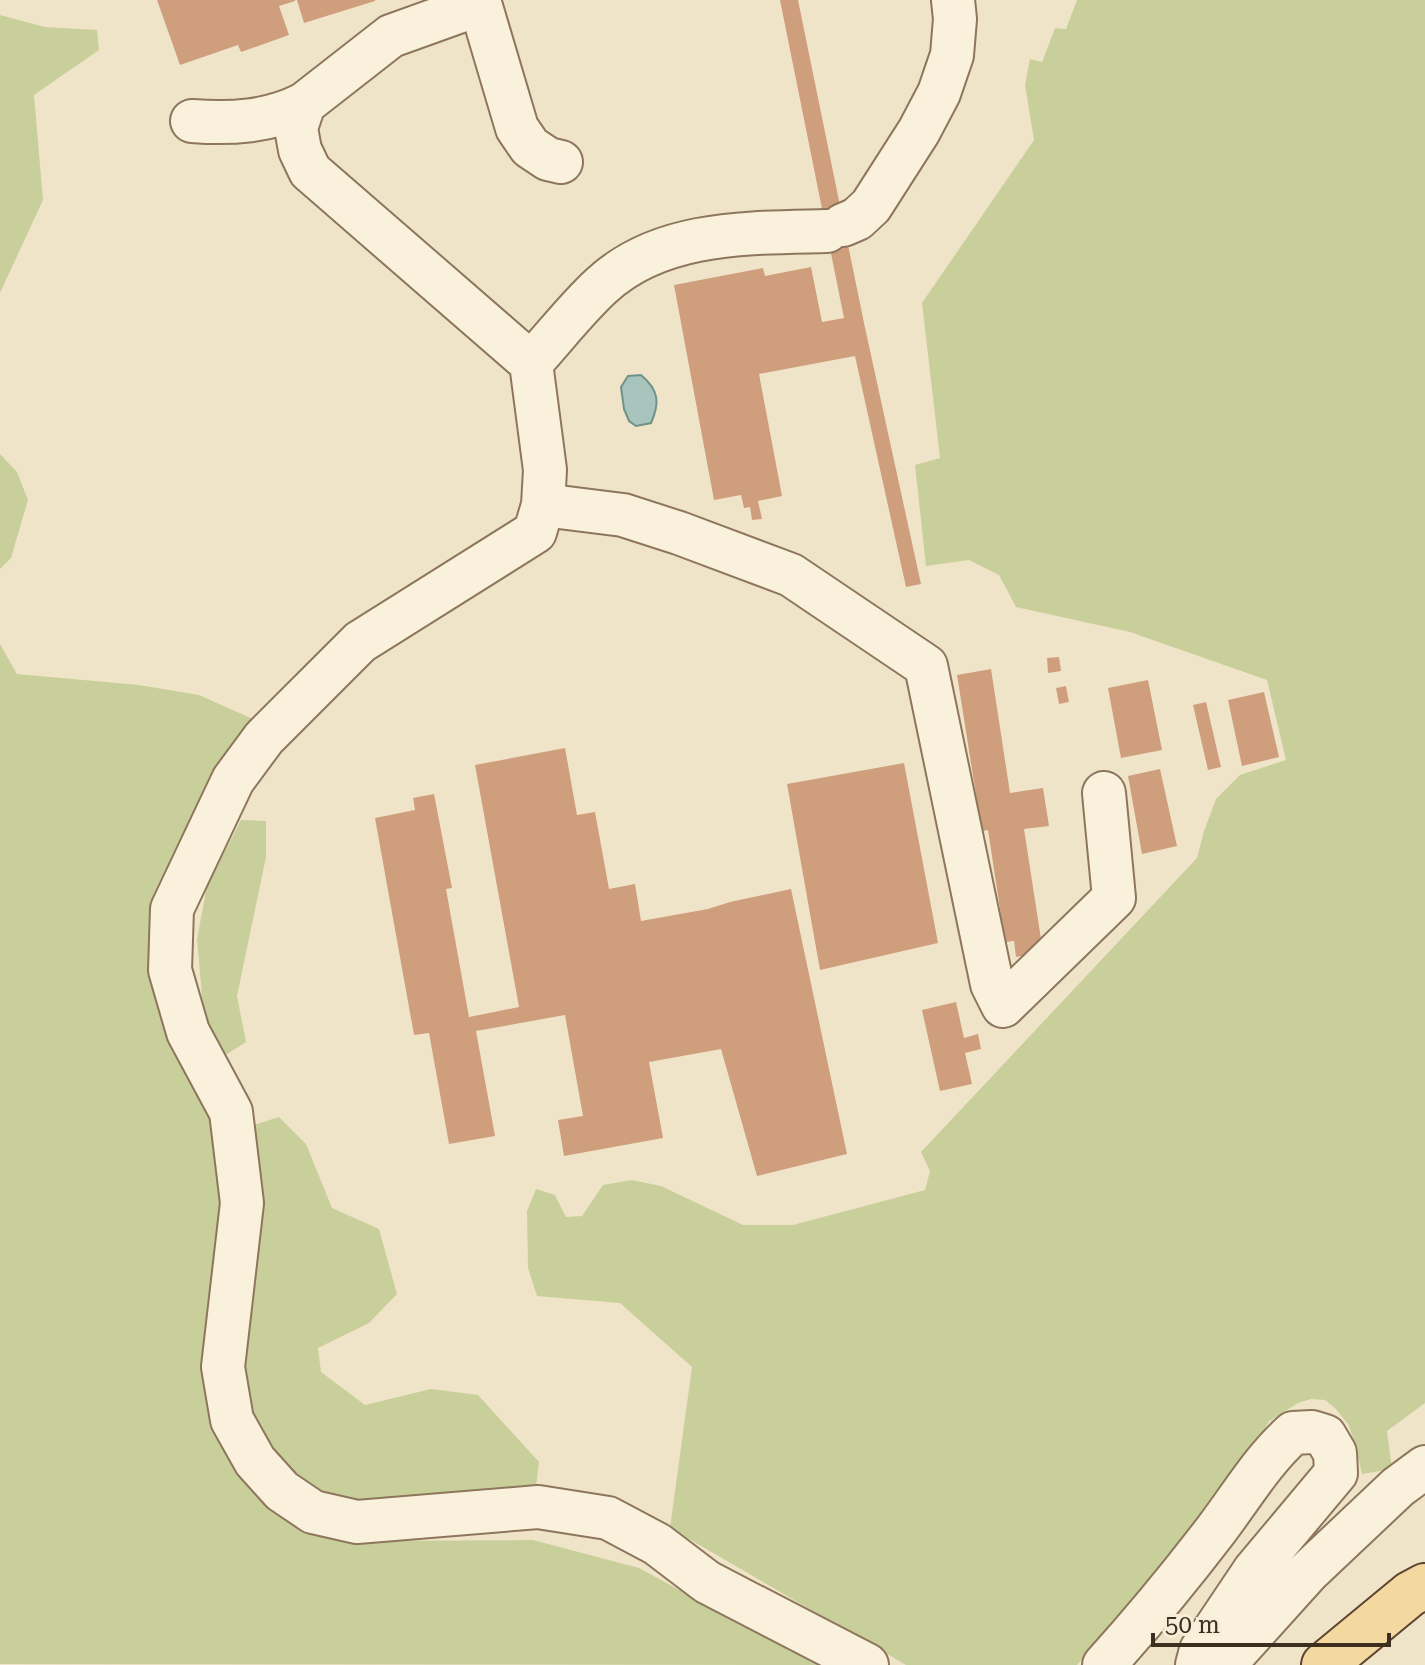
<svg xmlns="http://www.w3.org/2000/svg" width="1425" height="1665" viewBox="0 0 1425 1665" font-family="'Roboto Serif',serif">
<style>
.green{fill:#c9cf9b}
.water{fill:#a9c4bc;stroke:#6f938a;stroke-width:2}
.building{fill:#cf9f7d}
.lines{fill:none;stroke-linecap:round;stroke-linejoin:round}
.minor-casing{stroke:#8d765c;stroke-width:46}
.major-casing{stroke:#5b4430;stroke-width:48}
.minor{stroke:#faf1dc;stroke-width:42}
.major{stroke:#f3d9a0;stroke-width:44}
</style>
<rect width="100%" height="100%" fill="#f0e4c8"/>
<path class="green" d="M1077 0H1425V1403L1387 1431 1392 1469 1362 1474 1355 1443 1348 1424 1335 1408 1325 1400 1311 1399 1298 1403 1269 1421 1228 1491 1077 1665H906L670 1528 692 1367 620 1303 537 1296 528 1268 527 1211 536 1189 555 1195 566 1217 582 1216 603 1185 632 1180 661 1186 743 1225H793L925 1190 930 1171 921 1152 1197 858 1204 831 1216 799 1240 775 1286 760 1267 680 1130 632 1016 607 999 575 969 560 926 566 915 465 940 458 922 303 1034 140 1025 85 1030 59 1042 62 1055 28 1066 29Z
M0 15 45 27 97 30 99 50 34 95 43 200 0 293Z
M0 454 17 472 28 500 11 558 0 569Z
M0 644 17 674 139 685 199 695 253 719 195 808 153 895 154 968 205 1103 228 1200 214 1407 354 1541 533 1540 639 1568 818 1665 0 1664Z
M241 820 266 821V857L237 996 246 1042 224 1056 205 1031 197 939 207 886Z
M279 1117 306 1144 332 1208 379 1229 397 1294 369 1323 318 1348 321 1372 365 1405 431 1389 478 1395 539 1462 536 1487 360 1505 310 1497 243 1412 251 1126Z"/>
<path class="water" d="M641 375C659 390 660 403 651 423L636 426 629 421 624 409 621 387 628 376Z"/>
<path class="building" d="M157 0H295V1L279 6 289 35 241 52 238 45 180 65Z
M297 0H375V1L304 23Z
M780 0H798L864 323 921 584 906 587 855 356 759 374 782 496 758 501 762 519 752 520 750 507 744 508 741 495 714 500 674 285 763 268 765 276 811 267 822 322 844 318Z
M1059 657 1061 671 1048 673 1047 658Z
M991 669 1010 793 1043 788 1049 826 1024 829 1043 952 1016 957 1014 941 1005 942 988 830 979 832 974 802 977 801 957 675Z
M1148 680 1162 750 1121 758 1108 688Z
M1066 686 1069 702 1059 704 1056 688Z
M1264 692 1279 757 1242 766 1228 700Z
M1206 702 1221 767 1208 770 1193 705Z
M565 748 577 815 595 812 609 889 635 884 641 921 708 909 730 902 791 889 847 1154 757 1176 721 1049 649 1062 663 1138 564 1156 558 1120 583 1116 565 1015 476 1031 495 1136 449 1144 429 1033 414 1035 375 818 415 810 413 798 434 794 452 888 446 889 469 1017 519 1007 475 765Z
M904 763 938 943 820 970 787 784Z
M1160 769 1177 846 1142 854 1128 776Z
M956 1002 964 1038 978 1034 981 1049 965 1053 972 1084 940 1091 922 1010Z"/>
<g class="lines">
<g class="minor-casing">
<path id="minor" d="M479 0 517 128 530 147 548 159 561 162
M480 4 391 36 304 104 296 128 300 150 310 171 531 363
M192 121C231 124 269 122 304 104
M843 225 857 219 871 206 919 131 939 93 952 55 955 19 953 0
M827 231C750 233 661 230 601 286 576 309 554 338 531 363L545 470 543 505 535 532 360 642 264 738 233 780 172 909 170 970 188 1032 231 1112 242 1203 223 1367 232 1420 255 1461 282 1491 313 1512 357 1522 538 1507 608 1518 657 1544 707 1582 867 1665
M543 505 623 515 679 533 791 575 926 666 992 984 1003 1006 1114 898 1104 793
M1104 1665C1143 1622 1180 1577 1216 1530 1241 1497 1262 1461 1293 1433L1312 1432 1325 1436 1335 1453 1336 1473 1254 1571 1201 1650 1197 1665
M1224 1665 1308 1572 1398 1487 1425 1467"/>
</g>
<g class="major-casing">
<path id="major" d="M1324 1665 1410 1594 1425 1586"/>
</g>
<use href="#minor" class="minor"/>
<use href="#major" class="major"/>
</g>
<path d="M1153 1633v12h236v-12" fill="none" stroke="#3d2e20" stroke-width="4"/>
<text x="1165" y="1633" font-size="24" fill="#3d2e20" stroke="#f7eed8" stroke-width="6" paint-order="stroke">50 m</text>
</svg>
